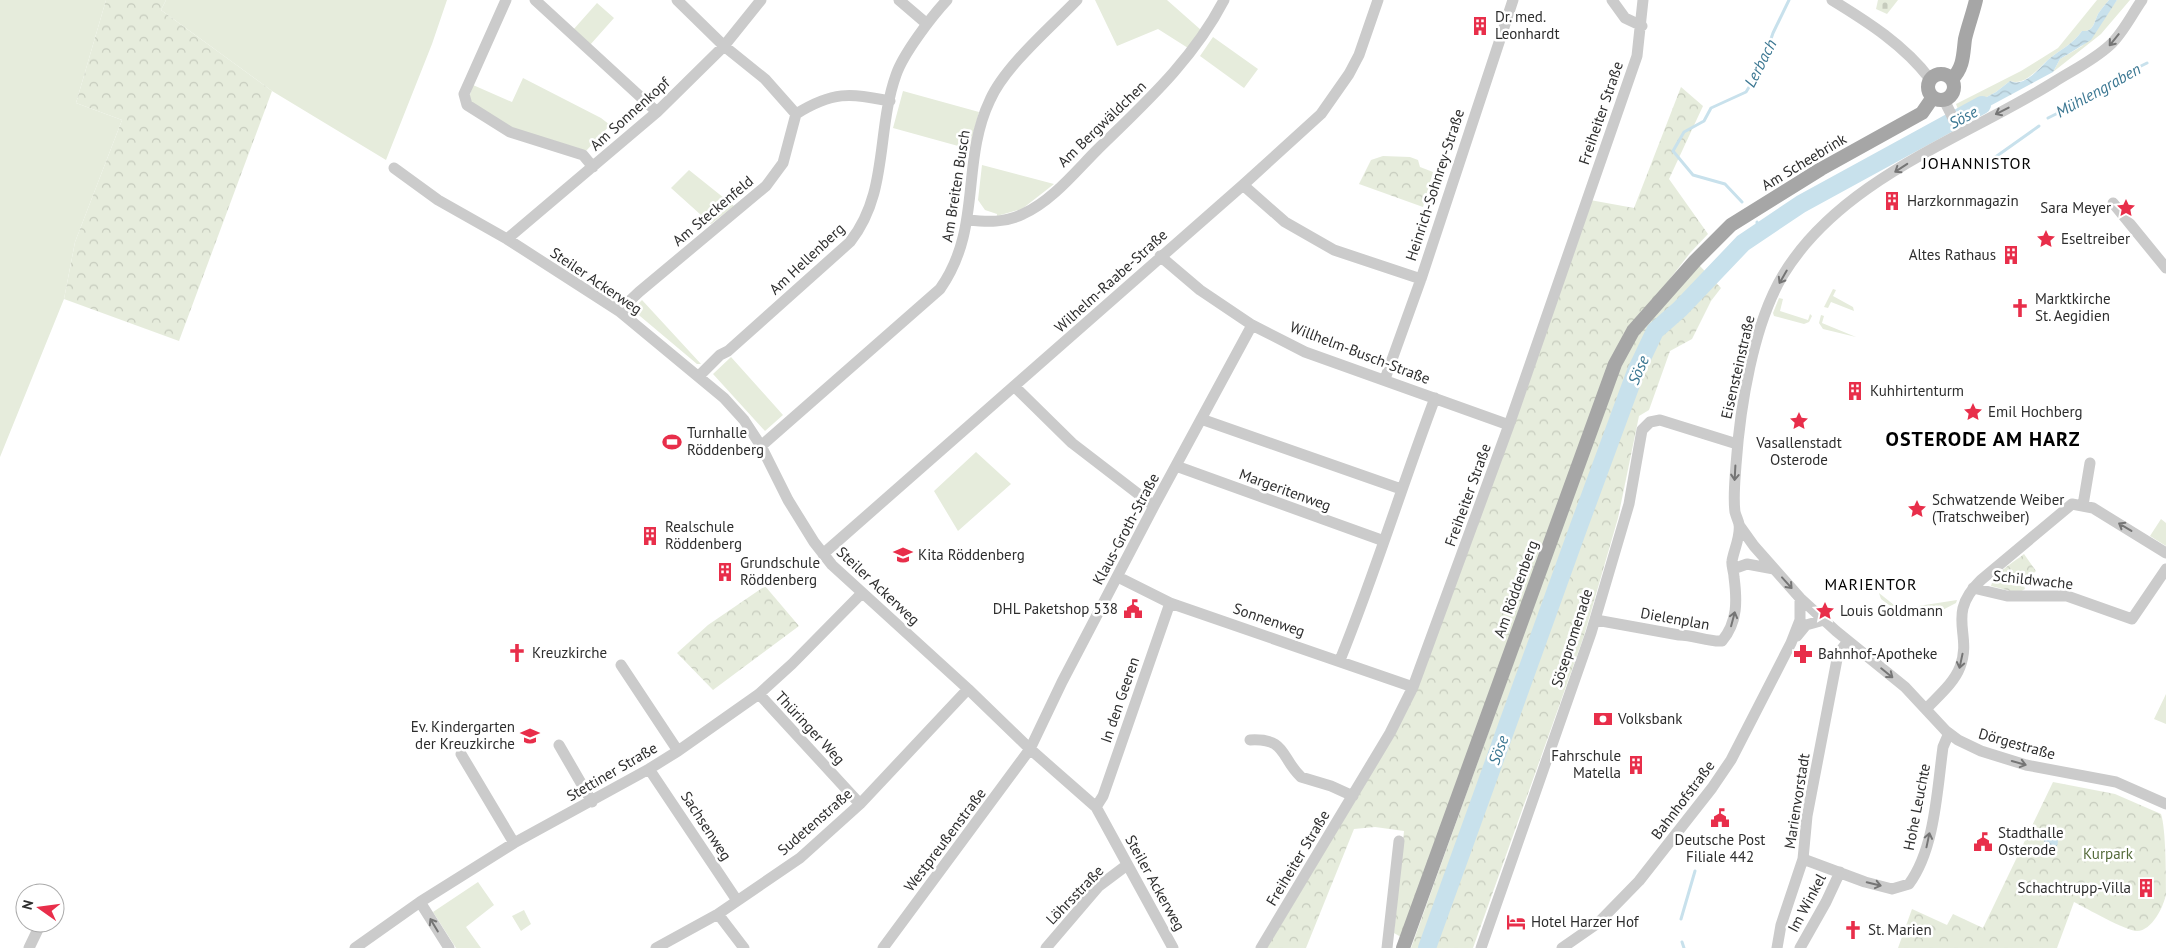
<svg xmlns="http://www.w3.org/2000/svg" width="2166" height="948" viewBox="0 0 2166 948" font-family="'PT Sans',sans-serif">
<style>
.green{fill:#e6ecdc}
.forest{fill:url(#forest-crowns)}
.cemetery{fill:url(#cemetery-stones)}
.water{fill:url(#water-waves)}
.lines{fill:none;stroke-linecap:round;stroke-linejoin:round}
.stream{stroke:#c8e1ec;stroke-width:3}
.river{stroke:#c8e1ec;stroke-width:18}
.minor{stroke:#cbcbcb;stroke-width:11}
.major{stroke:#a6a6a6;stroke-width:14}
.oneway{stroke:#757575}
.labels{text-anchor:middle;stroke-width:5;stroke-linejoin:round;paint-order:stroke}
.poi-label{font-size:15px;fill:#2e2e2e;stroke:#fff;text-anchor:start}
.street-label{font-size:15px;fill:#2e2e2e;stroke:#fff}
.park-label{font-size:15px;fill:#556b3b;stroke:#fff}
.water-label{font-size:16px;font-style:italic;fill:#3b7792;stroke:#fff}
.neighbourhood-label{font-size:16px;letter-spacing:1px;fill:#000;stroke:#fff}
.district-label{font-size:20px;font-weight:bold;letter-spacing:1px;fill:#000;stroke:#fff}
</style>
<defs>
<pattern id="forest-crowns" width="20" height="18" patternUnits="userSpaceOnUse" patternTransform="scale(1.25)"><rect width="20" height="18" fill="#e6ecdc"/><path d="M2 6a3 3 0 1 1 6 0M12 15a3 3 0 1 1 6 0" fill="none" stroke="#c6cbbd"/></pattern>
<pattern id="cemetery-stones" width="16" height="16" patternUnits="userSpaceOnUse" patternTransform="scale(1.25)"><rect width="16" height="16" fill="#e6ecdc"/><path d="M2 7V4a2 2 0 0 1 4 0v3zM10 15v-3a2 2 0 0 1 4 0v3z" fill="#c6cbbd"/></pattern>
<pattern id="water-waves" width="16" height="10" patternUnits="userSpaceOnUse" patternTransform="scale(1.25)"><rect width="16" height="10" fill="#c8e1ec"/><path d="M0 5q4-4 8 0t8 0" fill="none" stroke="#acc1cb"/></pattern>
</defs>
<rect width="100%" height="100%" fill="#fff"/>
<path class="green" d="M0 0H106L76 103 122 120 75 242 64 299 0 457Z
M166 0H447L432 44 386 160 272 91 161 10Z
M1095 0H1167L1201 30 1188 48 1158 29 1117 46Z
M2097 0H2109C2105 5 2101 9 2098 14 2094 22 2094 32 2082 31 2073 44 2061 49 2049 59 2039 67 2025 87 2010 81L1996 92 1959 112 1956 104 2021 71 2058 48Z
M2117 0H2130L2101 34 2053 72 2060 59 2082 46Z
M597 3 614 18 590 45 573 30Z
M1213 37 1258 69 1244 88 1200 56Z
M523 78 601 118 610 125 586 151 509 127 471 105 469 98 473 85 512 102Z
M903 91 979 112 969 149 893 128Z
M982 165 1054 184 1022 209 997 216V214L985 210 978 200Z
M689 170 734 206 711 224 671 188Z
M1833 289 1836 290 1833 296 1853 307 1854 311 1831 302 1828 308 1824 307Z
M1779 298 1783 299 1780 311 1808 320 1810 314 1812 316 1809 322 1804 324 1774 316 1773 313Z
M642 300 701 364H697L634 311 635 307Z
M1821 315 1824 316 1822 323 1856 337 1823 329 1819 323Z
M731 357 783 415 765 431 713 374Z
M976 452 1011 484 958 531 934 491Z
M2161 519 2166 523V546L2150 536Z
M1879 593 1899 609 1957 600 1956 603 1931 616 1913 617 1901 614 1881 599Z
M2166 694V724L2154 719Z
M478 882 494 905 466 927 481 948H456L433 912Z
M524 910 531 924 521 931 512 916Z"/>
<path class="forest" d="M106 0H166L161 10 272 91 179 341 64 299 75 242 122 120 76 103Z
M1681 87 1703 106 1669 179 1708 234 1690 253 1631 329 1401 937 1394 933 1404 831 1375 827 1354 829 1306 948H1265L1393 734 1590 200 1634 208Z
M1383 156 1410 157 1418 160 1420 167 1433 172 1423 207 1359 184 1371 160Z
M1699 265 1721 288 1711 301 1692 339 1670 351 1649 410 1639 416 1618 518 1584 636 1473 948H1411L1620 366 1637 334Z
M2024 554 2036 571 2023 582 2025 589 2018 593 1991 586C1995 572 2013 563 2024 554Z
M765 586 799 626 713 690 677 653 708 625Z
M2053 782 2115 794 2161 814C2166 829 2166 877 2166 894 2164 906 2152 931 2137 931 2126 931 2086 908 2074 902L2057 948H1898L1912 909 1947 925 1953 914 1983 928Z"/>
<path class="cemetery" d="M1878 0H1898L1887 14 1876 9Z"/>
<path class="water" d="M2109 0H2117L2091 40 2060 59 2053 72 1975 114 1962 117 1959 112 1996 92 2010 81C2025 88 2040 67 2049 59 2061 49 2073 44 2082 31 2094 32 2094 22 2098 14 2101 9 2105 5 2109 0Z
M2044 842a7 7 0 1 1 14 0a7 7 0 1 1-14 0Z"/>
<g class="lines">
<path class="stream" d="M2048 118 2090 97 2119 77 2147 63
M1994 158 2039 126
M1742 202 1725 184 1693 175 1673 151 1684 132 1704 121 1711 108 1746 92 1761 68 1773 33 1789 0
M1757 222 1758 233
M1681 919 1695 871
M1682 942 1684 948"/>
<path class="river" d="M1427 948 1579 526 1636 371 1655 331 1680 309 1743 243 1801 204 1982 105"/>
<path class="minor" d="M506 0 464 94 467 105 510 132 583 155 593 167
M535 0 657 112
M677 0 724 46 765 79 796 114
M899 0 927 24
M1612 0 1625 18 1642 26
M1832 0C1868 22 1904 45 1930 79
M1944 100 1955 122
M394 168 438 200 507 239 619 311 724 398 744 420 761 446 788 500 814 542 832 565 968 689 1030 749 1096 807 1173 948
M1243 185 1285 222 1334 250 1421 279
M2113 203 2166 268
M968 220C987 222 1005 223 1023 214 1052 201 1076 171 1097 150 1145 103 1193 60 1224 0
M507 239 657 112 724 46 761 0
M1160 256 1200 290 1252 325 1305 352 1509 425
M619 311 639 292 766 186 783 163 796 114C833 91 849 93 890 101
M699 376 720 355 728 351 850 242C889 193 876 131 896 75 903 54 932 16 947 0
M1385 379 1421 279 1513 0
M1015 387 1072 443 1154 506
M1201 419 1401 489
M761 446 940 289C983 228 960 163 990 100 1005 66 1051 27 1077 0
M1176 466 1384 541
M2083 505 2090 463
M1739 525 1754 546 1800 598 1836 631 1905 687 1946 731 1958 740 1981 751 2026 765 2116 782 2166 804
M823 554 1243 185 1321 114 1349 74 1359 55 1378 0
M1733 569 1747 564 1774 569
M1118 577 1170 603 1413 687
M1973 588 2007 596H2067L2132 619 2166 569
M1596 620 1679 635C1694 635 1708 642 1722 641 1738 622 1737 600 1734 577 1734 572 1731 565 1732 561 1734 549 1741 536 1739 524 1738 520 1736 516 1735 512 1733 497 1735 480 1736 465 1740 407 1753 325 1783 275 1841 179 1964 138 2054 82 2073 70 2094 60 2110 45 2123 33 2132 14 2142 0
M1797 636 1806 625 1824 620
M1340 660C1375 574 1402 485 1435 398
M621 665 678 751
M759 694 860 804
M1926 709C1938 696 1954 683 1960 667 1973 633 1945 615 1981 580L2072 504 2093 508 2166 553
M1250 740C1287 738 1280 757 1301 777L1331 786 1353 796
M559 745 592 802
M461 754 514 843
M649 769 736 899
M1096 807 1103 796 1170 603
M1803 859 1865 882 1892 889 1909 884C1935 849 1937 790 1943 747L1949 733
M420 902 449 948
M718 914 744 948
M29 948 41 923
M355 948 420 902 514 843 649 769 678 751 759 694 792 664 862 593
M656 948 718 914 800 858 860 804 968 689
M883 948 1030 749 1062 682 1154 506 1252 325
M1046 948 1099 886 1127 865
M1261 948 1390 733 1413 687 1509 425 1637 56 1643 0
M1387 948 1399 841
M1481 948 1591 633 1629 504 1642 430 1650 422 1660 420 1737 444
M1562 948 1598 923 1639 881 1712 788 1731 760 1791 643 1800 620V598
M1777 948 1781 925 1803 859 1807 816 1838 654 1848 641
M1800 948 1826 902 1840 872"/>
<path class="major" d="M1928 87a13 13 0 1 1 26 0a13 13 0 1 1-26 0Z
M1952 79C1964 67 1963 54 1965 39 1968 26 1973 13 1976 0
M1403 948 1615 364 1633 331 1695 261 1731 225 1821 169 1922 113 1933 97"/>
</g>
<defs><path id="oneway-shaft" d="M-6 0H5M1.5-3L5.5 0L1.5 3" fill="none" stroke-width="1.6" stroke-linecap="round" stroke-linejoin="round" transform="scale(1.25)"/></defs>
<g class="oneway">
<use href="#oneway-shaft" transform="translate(2114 40) rotate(129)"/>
<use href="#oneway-shaft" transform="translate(2002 111) rotate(153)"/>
<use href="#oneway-shaft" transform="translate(1901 168) rotate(147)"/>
<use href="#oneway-shaft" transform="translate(1783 277) rotate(120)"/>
<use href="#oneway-shaft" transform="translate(1735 473) rotate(93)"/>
<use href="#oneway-shaft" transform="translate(2125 527) rotate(-149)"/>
<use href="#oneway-shaft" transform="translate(1787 583) rotate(48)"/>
<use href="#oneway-shaft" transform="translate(1733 619) rotate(-75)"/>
<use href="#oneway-shaft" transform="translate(1961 661) rotate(102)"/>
<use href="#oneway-shaft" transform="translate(1887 673) rotate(39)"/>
<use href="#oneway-shaft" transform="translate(2019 763) rotate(16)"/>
<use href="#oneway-shaft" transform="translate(1928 840) rotate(-78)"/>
<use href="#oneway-shaft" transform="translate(1874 884) rotate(14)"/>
<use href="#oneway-shaft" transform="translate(434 925) rotate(-121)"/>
</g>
<defs>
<g id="building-bare" transform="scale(1.5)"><path d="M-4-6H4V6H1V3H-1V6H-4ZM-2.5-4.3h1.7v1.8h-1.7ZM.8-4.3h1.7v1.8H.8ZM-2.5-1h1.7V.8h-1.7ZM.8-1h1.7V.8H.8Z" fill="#e82e4a" stroke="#fff" stroke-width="2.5" paint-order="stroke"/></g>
<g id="sight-bare" transform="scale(1.5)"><path d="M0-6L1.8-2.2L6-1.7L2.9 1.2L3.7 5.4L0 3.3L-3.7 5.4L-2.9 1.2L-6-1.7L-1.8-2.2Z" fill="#e82e4a" stroke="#fff" stroke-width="2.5" paint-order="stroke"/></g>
<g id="church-bare" transform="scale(1.5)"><path d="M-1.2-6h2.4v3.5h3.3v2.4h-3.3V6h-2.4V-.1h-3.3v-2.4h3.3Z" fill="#e82e4a" stroke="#fff" stroke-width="2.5" paint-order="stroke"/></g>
<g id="stadium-bare" transform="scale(1.5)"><path d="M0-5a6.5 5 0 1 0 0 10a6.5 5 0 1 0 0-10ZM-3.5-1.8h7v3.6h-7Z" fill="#e82e4a" stroke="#fff" stroke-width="2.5" paint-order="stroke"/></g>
<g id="school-bare" transform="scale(1.5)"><path d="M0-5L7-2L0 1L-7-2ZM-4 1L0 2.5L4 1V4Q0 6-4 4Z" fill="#e82e4a" stroke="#fff" stroke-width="2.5" paint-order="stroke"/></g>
<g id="civic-bare" transform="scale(1.5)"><path d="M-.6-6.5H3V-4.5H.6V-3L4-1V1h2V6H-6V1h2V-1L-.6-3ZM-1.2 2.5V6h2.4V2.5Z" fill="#e82e4a" stroke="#fff" stroke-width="2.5" paint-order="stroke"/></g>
<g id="pharmacy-bare" transform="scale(1.5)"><path d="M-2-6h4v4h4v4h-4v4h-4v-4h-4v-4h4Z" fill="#e82e4a" stroke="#fff" stroke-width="2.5" paint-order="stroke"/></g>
<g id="bank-bare" transform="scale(1.5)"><path d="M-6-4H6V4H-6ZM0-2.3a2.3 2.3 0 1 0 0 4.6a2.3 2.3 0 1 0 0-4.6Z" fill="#e82e4a" stroke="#fff" stroke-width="2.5" paint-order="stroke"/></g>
<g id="hotel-bare" transform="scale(1.5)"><path d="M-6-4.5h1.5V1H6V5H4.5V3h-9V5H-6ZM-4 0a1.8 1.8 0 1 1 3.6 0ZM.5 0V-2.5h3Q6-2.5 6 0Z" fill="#e82e4a" stroke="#fff" stroke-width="2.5" paint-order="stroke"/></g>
</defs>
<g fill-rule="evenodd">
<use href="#building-bare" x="1480" y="26"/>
<use href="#building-bare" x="1892" y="201"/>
<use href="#sight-bare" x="2126" y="208"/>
<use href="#sight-bare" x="2046" y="239"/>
<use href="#building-bare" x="2011" y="255"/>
<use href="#church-bare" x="2020" y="308"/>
<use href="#building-bare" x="1855" y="391"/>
<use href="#sight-bare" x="1973" y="412"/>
<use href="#sight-bare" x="1799" y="421"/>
<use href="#stadium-bare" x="672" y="442"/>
<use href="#sight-bare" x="1917" y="509"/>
<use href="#building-bare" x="650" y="536"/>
<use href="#school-bare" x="903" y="555"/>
<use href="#building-bare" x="725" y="572"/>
<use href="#civic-bare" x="1133" y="609"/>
<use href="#sight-bare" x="1825" y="611"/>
<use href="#church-bare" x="517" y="653"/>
<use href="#pharmacy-bare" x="1803" y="654"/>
<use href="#bank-bare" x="1603" y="719"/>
<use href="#school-bare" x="530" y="736"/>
<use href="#building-bare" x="1636" y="765"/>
<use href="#civic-bare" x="1720" y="818"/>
<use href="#civic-bare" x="1983" y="842"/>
<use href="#building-bare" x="2146" y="888"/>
<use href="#hotel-bare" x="1516" y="922"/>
<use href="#church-bare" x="1853" y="930"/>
</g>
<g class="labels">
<g class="poi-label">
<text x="1495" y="22">Dr. med.<tspan x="1495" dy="17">Leonhardt</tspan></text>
<text x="1907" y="206">Harzkornmagazin</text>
<text x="2111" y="213" text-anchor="end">Sara Meyer</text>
<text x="2061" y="244">Eseltreiber</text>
<text x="1996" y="260" text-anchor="end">Altes Rathaus</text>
<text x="2035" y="304">Marktkirche<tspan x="2035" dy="17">St. Aegidien</tspan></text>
<text x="1870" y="396">Kuhhirtenturm</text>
<text x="1988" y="417">Emil Hochberg</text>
<text x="687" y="438">Turnhalle<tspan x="687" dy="17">Röddenberg</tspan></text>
<text x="1799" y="448" text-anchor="middle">Vasallenstadt<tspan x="1799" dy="17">Osterode</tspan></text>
<text x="1932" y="505">Schwatzende Weiber<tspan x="1932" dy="17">(Tratschweiber)</tspan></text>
<text x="665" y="532">Realschule<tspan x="665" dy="17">Röddenberg</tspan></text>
<text x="918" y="560">Kita Röddenberg</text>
<text x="740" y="568">Grundschule<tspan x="740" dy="17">Röddenberg</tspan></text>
<text x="1118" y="614" text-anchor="end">DHL Paketshop 538</text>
<text x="1840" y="616">Louis Goldmann</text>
<text x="532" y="658">Kreuzkirche</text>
<text x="1818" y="659">Bahnhof-Apotheke</text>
<text x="1618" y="724">Volksbank</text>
<text x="515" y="732" text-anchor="end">Ev. Kindergarten<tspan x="515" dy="17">der Kreuzkirche</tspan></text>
<text x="1621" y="761" text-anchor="end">Fahrschule<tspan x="1621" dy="17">Matella</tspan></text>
<text x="1998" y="838">Stadthalle<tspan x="1998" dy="17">Osterode</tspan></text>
<text x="1720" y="845" text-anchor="middle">Deutsche Post<tspan x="1720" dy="17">Filiale 442</tspan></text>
<text x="2131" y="893" text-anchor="end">Schachtrupp-Villa</text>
<text x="1531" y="927">Hotel Harzer Hof</text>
<text x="1868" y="935">St. Marien</text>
</g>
<g class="street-label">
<text transform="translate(1601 113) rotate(-71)" y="5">Freiheiter Straße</text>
<text transform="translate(630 114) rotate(-42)" y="5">Am Sonnenkopf</text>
<text transform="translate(1102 124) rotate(-44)" y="5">Am Bergwäldchen</text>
<text transform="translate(1804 162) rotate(-31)" y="5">Am Scheebrink</text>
<text transform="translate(1435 185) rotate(-72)" y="5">Heinrich-Sohnrey-Straße</text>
<text transform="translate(956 186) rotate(-81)" y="5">Am Breiten Busch</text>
<text transform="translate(713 211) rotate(-40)" y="5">Am Steckenfeld</text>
<text transform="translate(807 259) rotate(-43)" y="5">Am Hellenberg</text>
<text transform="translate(596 281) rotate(34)" y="5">Steiler Ackerweg</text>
<text transform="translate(1111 281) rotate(-42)" y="5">Wilhelm-Raabe-Straße</text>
<text transform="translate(1360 353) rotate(21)" y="5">Willhelm-Busch-Straße</text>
<text transform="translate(1738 367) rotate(-77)" y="5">Eisensteinstraße</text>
<text transform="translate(1285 490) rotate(20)" y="5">Margeritenweg</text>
<text transform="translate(1468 495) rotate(-70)" y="5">Freiheiter Straße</text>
<text transform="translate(1126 529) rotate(-62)" y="5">Klaus-Groth-Straße</text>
<text transform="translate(2033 580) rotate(6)" y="5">Schildwache</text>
<text transform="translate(878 586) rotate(43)" y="5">Steiler Ackerweg</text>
<text transform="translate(1516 589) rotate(-70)" y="5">Am Röddenberg</text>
<text transform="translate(1675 619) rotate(10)" y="5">Dielenplan</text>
<text transform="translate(1269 620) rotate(19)" y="5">Sonnenweg</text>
<text transform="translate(1572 638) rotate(-72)" y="5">Sösepromenade</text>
<text transform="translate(1120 700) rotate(-71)" y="5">In den Geeren</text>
<text transform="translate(810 728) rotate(47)" y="5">Thüringer Weg</text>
<text transform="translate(2017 744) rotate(16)" y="5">Dörgestraße</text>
<text transform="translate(612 772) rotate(-30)" y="5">Stettiner Straße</text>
<text transform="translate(1683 800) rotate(-53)" y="5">Bahnhofstraße</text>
<text transform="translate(1797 801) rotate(-81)" y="5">Marienvorstadt</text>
<text transform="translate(1917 807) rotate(-79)" y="5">Hohe Leuchte</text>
<text transform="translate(815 822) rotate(-41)" y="5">Sudetenstraße</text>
<text transform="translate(706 826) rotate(57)" y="5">Sachsenweg</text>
<text transform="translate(945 840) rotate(-53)" y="5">Westpreußenstraße</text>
<text transform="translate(1298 858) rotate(-59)" y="5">Freiheiter Straße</text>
<text transform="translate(1155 883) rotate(61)" y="5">Steiler Ackerweg</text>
<text transform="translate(1075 895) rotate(-46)" y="5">Löhrsstraße</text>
<text transform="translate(1807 903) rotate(-62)" y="5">Im Winkel</text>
</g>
<g class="park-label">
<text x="2108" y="859">Kurpark</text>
</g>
<g class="water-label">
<text transform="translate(1760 63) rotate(-63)" y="6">Lerbach</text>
<text transform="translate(2098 90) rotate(-29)" y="6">Mühlengraben</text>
<text transform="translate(1963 117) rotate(-28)" y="6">Söse</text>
<text transform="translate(1638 370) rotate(-67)" y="6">Söse</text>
<text transform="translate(1498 750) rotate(-70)" y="6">Söse</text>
</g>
<g class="neighbourhood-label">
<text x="1977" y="169">JOHANNISTOR</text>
<text x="1871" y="590">MARIENTOR</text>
</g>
<g class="district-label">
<text x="1983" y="446">OSTERODE AM HARZ</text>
</g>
</g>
<g transform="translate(40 908) rotate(284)"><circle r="24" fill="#ffffff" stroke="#ababab"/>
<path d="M0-4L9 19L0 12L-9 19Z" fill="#e82e4a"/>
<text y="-8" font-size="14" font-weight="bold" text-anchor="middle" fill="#2e2e2e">N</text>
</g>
</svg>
